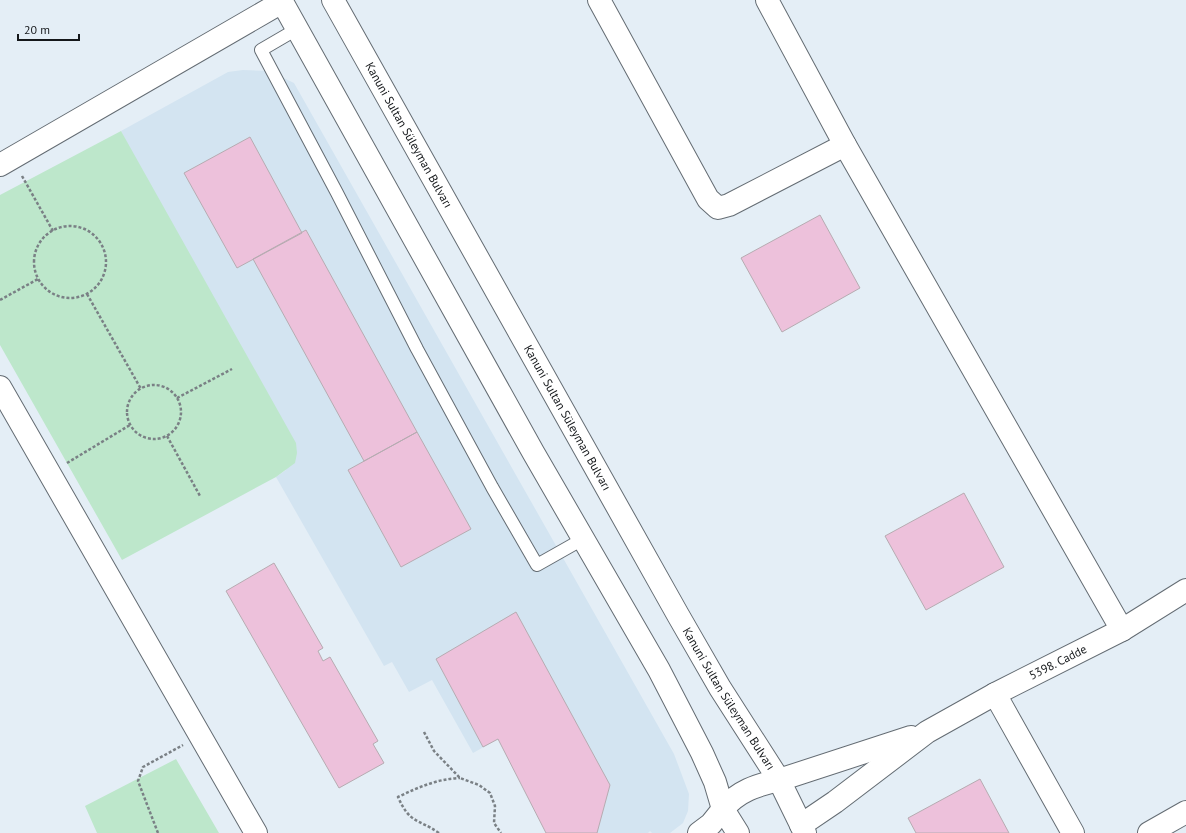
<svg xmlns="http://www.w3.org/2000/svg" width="1186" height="833" viewBox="0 0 1186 833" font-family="'PT Sans',sans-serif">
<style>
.built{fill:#d3e4f1}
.green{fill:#bde7cb}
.building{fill:#edc1db;stroke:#b6abb1}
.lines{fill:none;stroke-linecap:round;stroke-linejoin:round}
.lane-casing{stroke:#646c73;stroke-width:14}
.street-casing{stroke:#646c73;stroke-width:24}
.secondary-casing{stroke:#646c73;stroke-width:24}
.primary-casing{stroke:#646c73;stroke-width:24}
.path{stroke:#7a8085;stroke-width:2.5;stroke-dasharray:3 2;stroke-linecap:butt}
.lane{stroke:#fff;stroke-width:12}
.street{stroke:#fff;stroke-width:22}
.secondary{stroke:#fff;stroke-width:22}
.primary{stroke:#fff;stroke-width:22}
.labels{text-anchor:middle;stroke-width:3.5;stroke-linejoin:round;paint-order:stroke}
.street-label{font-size:12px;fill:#14171a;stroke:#e4eef6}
</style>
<rect width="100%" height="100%" fill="#e4eef6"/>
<path class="built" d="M243 70 269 71 294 83 674 754 689 794 688 811 683 823 670 833H652L650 831 648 833H547L498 739 473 753 432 680 409 692 392 662 384 666 276 477 286 470 121 131 228 72Z"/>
<path class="green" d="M121 131 296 443 297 453 295 463 276 477 122 560 0 345V195Z
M176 759 219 833H97L85 806Z"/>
<path class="building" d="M250 137 302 233 237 268 184 173Z
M820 215 860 288 782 332 741 258Z
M306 230 417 432 364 461 253 259Z
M417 432 471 529 401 567 348 470Z
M964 493 1004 567 926 610 885 536Z
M274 563 323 648 318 651 323 661 330 657 378 741 373 744 384 763 339 788 226 591Z
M516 612 610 785 597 833H546L498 739 483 747 436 659Z
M980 779 1009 833H916L908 818Z"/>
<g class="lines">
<g class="lane-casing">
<path id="lane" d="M297 29 261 50 337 193 417 349 492 487 537 565 583 539"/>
</g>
<g class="street-casing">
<g id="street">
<path d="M599 0 708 199 718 208 729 205 845 145"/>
<path d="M767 0 845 145 1122 630"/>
<path d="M0 165 282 2"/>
<path d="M0 387 256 833"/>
<path d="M995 694 1073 833"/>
<path d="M779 780 911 737"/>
<path id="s1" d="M801 825 835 802 927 732 995 694 1122 630 1186 590"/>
<path d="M1149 833 1186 812"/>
</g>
</g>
<g class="secondary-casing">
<path id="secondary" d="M699 833 711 824 723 809"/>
</g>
<g class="primary-casing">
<g id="primary">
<path d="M281 0 533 452 659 670 702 753 715 782 723 809 738 833"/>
<path id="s2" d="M333 0 678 615 720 688 779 780 805 833"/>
<path d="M723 809C738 791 757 785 779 780"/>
</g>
</g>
<path class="path" d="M22 176 53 231
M34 262a36 36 0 1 1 72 0a36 36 0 1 1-72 0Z
M87 294 141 389
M0 300 38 279
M127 412a27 27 0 1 1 54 0a27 27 0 1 1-54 0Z
M177 398 232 369
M167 436 200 496
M67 463 130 425
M424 732 434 751 460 778 479 785 490 793 495 806 494 823 501 833
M158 833 138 781 143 767 183 745
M439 833C417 818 410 824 398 797 419 787 437 779 460 778"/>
<use href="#lane" class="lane"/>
<use href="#street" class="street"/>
<use href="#secondary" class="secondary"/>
<use href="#primary" class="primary"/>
</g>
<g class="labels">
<g class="street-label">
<text dy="4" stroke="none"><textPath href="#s2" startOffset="155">Kanuni Sultan Süleyman Bulvarı</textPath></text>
<text dy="4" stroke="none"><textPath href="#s2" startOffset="479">Kanuni Sultan Süleyman Bulvarı</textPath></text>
<text dy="4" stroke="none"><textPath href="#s1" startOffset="305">5398. Cadde</textPath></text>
<text dy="4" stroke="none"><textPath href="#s2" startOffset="803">Kanuni Sultan Süleyman Bulvarı</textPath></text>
</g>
</g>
<path d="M18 34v6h61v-6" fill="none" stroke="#14171a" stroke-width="2"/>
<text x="24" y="34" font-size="12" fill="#14171a" stroke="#e4eef6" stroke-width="3" paint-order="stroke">20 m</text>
</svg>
